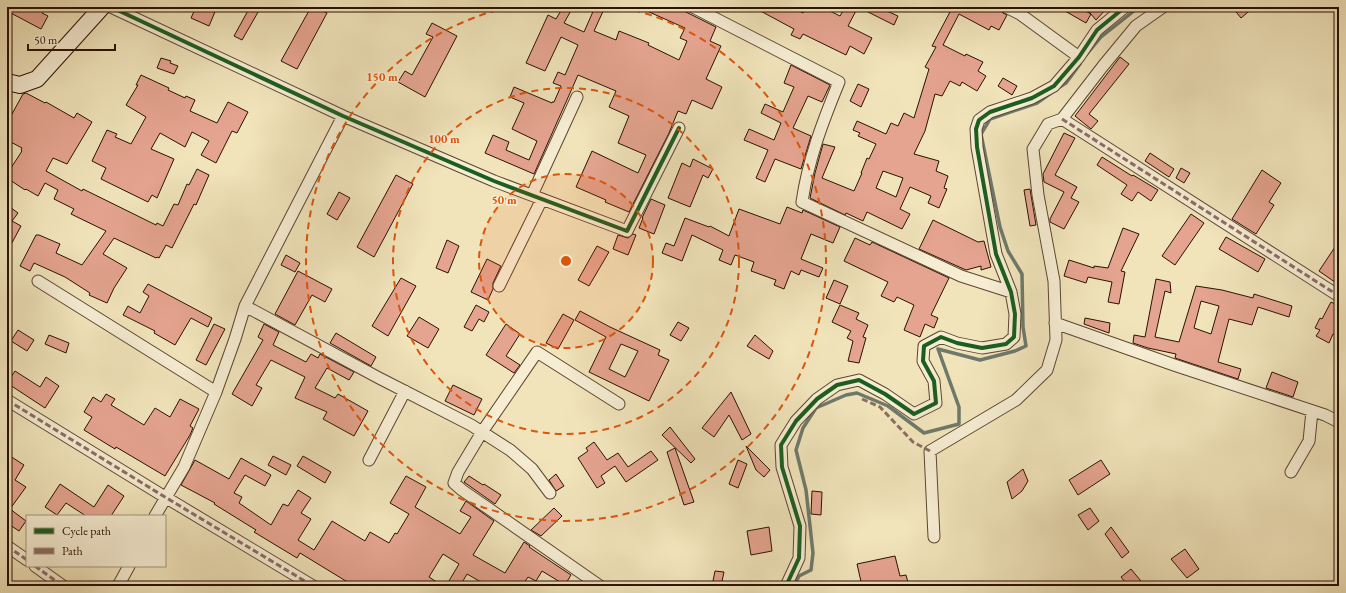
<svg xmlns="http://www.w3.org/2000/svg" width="1346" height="593" viewBox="0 0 1346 593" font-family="'EB Garamond',serif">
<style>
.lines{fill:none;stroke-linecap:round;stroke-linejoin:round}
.stream{stroke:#6e796c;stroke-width:3.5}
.building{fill:#e5a490;stroke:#2a1100;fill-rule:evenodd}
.street-casing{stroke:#5c462f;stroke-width:13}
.secondary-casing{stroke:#2a1100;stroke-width:18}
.street{stroke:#f6edd3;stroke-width:11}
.secondary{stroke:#f6edd3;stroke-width:16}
.quiet{stroke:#8d6e63;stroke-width:3;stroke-dasharray:6 3;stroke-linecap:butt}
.cycleway-casing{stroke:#f6edd3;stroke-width:6}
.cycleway{stroke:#1b5e20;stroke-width:4}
.ring{fill:none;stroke:#de550b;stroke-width:2;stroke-dasharray:7 5}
.centre{fill:#de550b;stroke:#f6edd3;stroke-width:2}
.ring-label{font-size:12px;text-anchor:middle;font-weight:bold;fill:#de550b;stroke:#f6edd3;stroke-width:3;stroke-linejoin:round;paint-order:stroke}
</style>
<rect width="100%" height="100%" fill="#f1e4bb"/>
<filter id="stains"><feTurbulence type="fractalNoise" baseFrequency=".005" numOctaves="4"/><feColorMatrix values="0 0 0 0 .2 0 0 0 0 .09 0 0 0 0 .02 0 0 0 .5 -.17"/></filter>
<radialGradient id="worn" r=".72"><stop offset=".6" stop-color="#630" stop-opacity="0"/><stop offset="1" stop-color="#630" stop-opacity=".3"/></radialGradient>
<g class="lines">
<path class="stream" d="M1086 55 1101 37 1139 7
M1058 88 1066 83 1080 64
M794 586 799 576 811 570 813 553 806 490 796 450 803 428 816 408 846 395 857 393 888 406 924 433 959 424V407L938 349 980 360 1015 351 1026 346 1023 327 1022 274 1008 251 1000 227 981 134 990 119 1037 103 1051 93"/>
</g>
<path class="building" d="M7 7H45L42 13 48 16 41 29 7 11Z
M196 7H217L209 26 191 18Z
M250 7H261L242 40 234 36Z
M311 7H315L327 13 297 69 281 61Z
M563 7H573L564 23 584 32 595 7H605L594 31 616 40 619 31 649 43 648 45 679 60 687 41 680 38 685 28 638 7H676L716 27 710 41 721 46 706 79 722 87 712 109 692 100 686 114 678 111 669 133 629 212 605 202 606 200 576 187 592 151 638 173 646 155 618 143 629 116 609 107 616 91 578 75 534 174 485 153 493 135 509 142 506 150 529 160 537 141 512 129 524 103 510 97 514 87 552 103V102H554L561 86 553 83 558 72 565 75 578 45 561 37 545 71 526 63 548 15 556 19Z
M753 7H792L803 13 806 7H822L840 16 845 7H878L898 16 894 25 858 7 848 26 872 38 864 54 850 46 846 55 803 34 800 39 791 35 794 29Z
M946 7H997L999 8 1003 13 1007 15 999 30 991 26 989 30 959 14 943 45 965 56 966 54 983 62 978 71 986 76 977 91 962 82 960 86 950 81 942 96 935 94 925 131 914 154 939 161 936 171 948 176 944 188 947 189 939 208 928 203 931 196 910 187 900 209 910 214 902 229 867 212 863 221 846 213 845 215 810 198 815 173 823 144 835 147 822 178 854 191 862 173H861L867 158 869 159 876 144 858 136 860 133 853 130 857 121 886 134 891 123 898 126 904 113 914 118 929 69 925 67 936 47 932 46 951 10ZM883 171 903 178 896 197 876 188Z
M1058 7H1078L1091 14 1086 23Z
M1085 7H1108L1096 20Z
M1232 7H1254L1241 18Z
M432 23 457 36 425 97 398 82 405 71 412 75 433 37 426 34Z
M1120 57 1129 64 1089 114 1098 121 1091 129 1075 116Z
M161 58 171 61 170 63 178 66 174 74 157 68Z
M791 65 830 85 822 102 808 96 793 128 811 136 801 169 775 159 765 182 756 178 768 150 744 140 749 129 774 140 781 123 761 113 765 104 783 112 794 87 784 83Z
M141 75 169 88 168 90 185 98 186 96 195 100 190 111 217 123 228 102 248 112 237 133 232 131 216 163 201 155 209 141 192 132 185 147 160 133 151 149 174 159 157 198 152 195 148 202 101 179 106 168 92 161 107 130 117 134 115 137 131 144 146 117 126 105 138 85H136Z
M1003 78 1017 86 1012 95 998 86Z
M858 84 869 89 861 107 850 101Z
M26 93 45 103 46 102 74 118 77 113 92 122 67 164 53 158 46 171 82 191 83 189 156 225 157 223 163 226 174 204 178 205 187 184 189 185 197 169 209 175 196 205 194 204 172 248 166 245 159 258 157 257 156 258 114 238 103 254 127 268 114 288 107 303 89 295 90 293 65 277 34 263 30 271 20 266 36 235H39L60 244 56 253 82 265 106 231 71 214 74 209 54 199 58 190 45 183 38 196 26 189 25 190 7 178V174L22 151 21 150 22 148 7 140V123L23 94Z
M1064 133 1075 138 1055 175 1077 187 1071 198 1079 202 1064 229 1050 222V219L1064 192 1044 182 1043 174Z
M1150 153 1174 169 1169 177 1145 161Z
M1102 157 1132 176 1133 175 1158 190 1151 201 1138 192 1132 201 1121 194 1127 185 1097 165Z
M693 159 713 169 708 178 703 175 690 207 668 198 682 163 690 167Z
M1181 168 1190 173 1184 183 1176 178Z
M1262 170 1281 183 1269 202 1274 205 1256 234 1232 219Z
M396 175 413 184 374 257 357 247Z
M1030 189 1036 225 1030 226 1024 190Z
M339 192 350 198 337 220 327 214Z
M651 199 665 205 654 234 639 228 643 218H642Z
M7 205 18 213 12 221 21 226 7 252Z
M787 207 802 213 803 210 840 227 833 243 811 234 801 259 823 268 819 277 801 270 799 275 791 271 784 289 774 285 776 280 751 271 754 262 735 255 731 265 719 260 723 250 692 235 682 261 662 253 666 243 674 246 685 218 709 227 710 226 729 236 739 209 780 224Z
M1191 214 1204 223 1175 265 1162 256Z
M933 220 978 242 984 241 991 267 981 270V266L966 270 919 249Z
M1123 228 1139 234 1121 271 1125 272 1119 304 1108 302 1112 282 1088 277 1086 283 1064 276 1069 260 1094 268V266L1108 268Z
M633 234 636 235 628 255 613 249 618 235 628 238Z
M1226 237 1265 259 1258 272 1219 249Z
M855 238 870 245 872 242 949 278 931 315 938 318 934 328 925 324 920 337 904 330 914 305 897 297 894 302 881 296 888 282 844 261Z
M447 240 459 246 448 273 436 268Z
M1339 241V285L1319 271Z
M597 246 609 252 589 286 578 280Z
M286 255 300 263 295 272 281 265Z
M487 259 501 266 493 283V289L488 300 471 292Z
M298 271 332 289 325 302 312 295 295 325 275 314Z
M401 278 416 286 388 336 372 326Z
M1156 279 1170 282 1171 293 1165 291 1155 337 1179 342 1196 286 1222 290 1253 298 1254 294 1292 306 1289 317 1258 307 1252 325 1229 319 1218 362 1241 369 1238 379 1175 358 1176 354 1148 348 1133 343 1134 335 1145 337ZM1201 301 1219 306 1211 334 1194 328Z
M834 280 848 286 840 304 826 298Z
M148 284 212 318 208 327 191 318 175 345 154 333 155 331 123 315 128 306 140 313 149 296 143 292Z
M1331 302 1339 306V337L1333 334 1329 343 1316 336 1320 330 1315 328 1320 318 1322 319Z
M476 305 489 312 484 322 479 319 472 331 464 327Z
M840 305 859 313 856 319 868 325 863 337 866 338 859 363 848 361 853 341 847 338 851 331 832 322Z
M580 311 610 327 660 350 658 355 669 360 649 401 589 372 606 337 575 320ZM621 344 638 351 625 377 609 369Z
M563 314 574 320 558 349 546 343Z
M419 317 439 329 428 348 407 336Z
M1085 318 1110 323 1109 333 1084 324Z
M678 322 689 328 681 341 670 335Z
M214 324 225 329 206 365 196 360Z
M264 324 279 332 273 345 306 362 311 354 318 358 320 354 354 372 349 380 327 368 315 388 335 398 338 394 368 411 354 436 323 419 327 412 295 398 305 377 271 360 256 385 262 388 252 406 232 394 263 340 258 337Z
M506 324 520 334 506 356 520 365 514 373 486 355Z
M18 330 34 340 27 351 11 341Z
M336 333 376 357 371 366 330 343Z
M49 335 69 343 66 353 45 344Z
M755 335 773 351 769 359 747 346Z
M15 371 40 387 46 377 59 386 45 408 7 383Z
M1272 372 1298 382 1293 397 1266 388Z
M453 385 482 399 474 415 445 401Z
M731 392 751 434 742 440 729 415 714 437 702 428Z
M106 394 115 399 111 405 144 425 155 408 170 417 180 399 199 409 190 426 193 428 190 435 165 476 116 447 115 449 84 430 92 417 84 412 93 397 101 402Z
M670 427 695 459 691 463 662 435Z
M594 442 607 460 618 453 628 467 651 451 658 460 626 482 615 466 601 476 605 483 597 488 578 458 588 451 586 448Z
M746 446 770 470 764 477 756 470Z
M675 448 694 502 684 505 667 452Z
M7 454 24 465 15 480 26 487 10 509 26 521 19 531 7 523Z
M273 456 291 465 286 475 268 465Z
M303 456 331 472 325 483 297 466Z
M241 458 271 475 265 486 245 475 234 493 242 497 239 503 271 525 283 504 288 506 298 490 311 498 301 513 311 519 298 540 314 550 332 521 365 541 370 532 389 543 395 533 397 534 409 514 390 503 406 476 426 487 415 507 460 534 471 517 460 511 466 501 494 521 473 555 505 573 524 542 530 546 529 547 571 575 565 585 542 571 536 581 528 577 522 586H488L467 574 460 586H446L459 564 443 554 429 577 443 586H354L300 553 297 558 254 532 256 530 214 504 215 503 181 485 195 460 229 479Z
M738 460 747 464 738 488 729 484Z
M1101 460 1110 474 1078 495 1069 480Z
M1023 469 1028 481 1022 491 1012 499 1007 482Z
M556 474 564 486 556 491 549 480Z
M469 476 483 485 484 484 501 495 495 504 464 482Z
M60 484 94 507 108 485 124 496 111 516H86L66 503 57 515 45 507Z
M812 491 822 492 821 515 811 514Z
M554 508 562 516 541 536 531 530Z
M1090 508 1099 521 1088 530 1078 515Z
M769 527 772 551 751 555 747 531Z
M1111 527 1129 552 1122 558 1105 534Z
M1185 549 1199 569 1187 578 1171 559Z
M895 556 900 576 906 575 909 586H862L857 564Z
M1131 569 1145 586H1128L1121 577Z
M715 571 724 572 721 586H712Z"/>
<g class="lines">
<g class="street-casing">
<path id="street" d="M111 7 343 116 494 181 627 231 679 128
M693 7 839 82C823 121 808 160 802 202L961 276 1011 292
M1006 7 1020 14 1079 57
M1062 119 1339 296
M532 195 577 97
M38 281 216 392
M499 286 542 199
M245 306 379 378 471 425 510 450 532 469 550 493
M1055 323 1174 365 1325 415 1339 422
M7 400 165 497 313 586
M369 460 405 391
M1291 472 1309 441 1312 411
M155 516 184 467 216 392 235 339 245 306 343 116
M934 537 930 451 1016 400 1047 370 1056 340 1054 281 1038 195 1033 149 1048 124 1062 119 1103 66 1136 26 1163 7
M7 546 27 560
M35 566 63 586
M118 586 129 566
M600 586 462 490 454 483 458 472 482 432 537 352 619 404
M786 586 799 558 800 526 782 467 781 445 796 421 817 399 837 385 859 380 885 394 914 414 936 403 934 381 923 361 924 346 941 337 957 343 982 348 1006 344 1014 337 1015 314 1011 292 996 254 977 147 976 129 979 120 990 112 1032 98 1054 86 1079 57 1097 30 1125 7"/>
</g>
<g class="secondary-casing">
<path id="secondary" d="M7 82 20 85 37 79 102 7"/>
</g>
<use href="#street" class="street"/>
<use href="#secondary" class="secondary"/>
<path class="quiet" d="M1062 119 1339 296
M862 399 880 407 913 442 930 451
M7 400 165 497 313 586
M7 546 27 560
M35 566 63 586"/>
<g class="cycleway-casing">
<path id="cycleway" d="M111 7 343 116 494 181 627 231 679 128
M786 586 799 558 800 526 782 467 781 445 796 421 817 399 837 385 859 380 885 394 914 414 936 403 934 381 923 361 924 346 941 337 957 343 982 348 1006 344 1014 337 1015 314 1011 292 996 254 977 147 976 129 979 120 990 112 1032 98 1054 86 1079 57 1097 30 1125 7"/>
</g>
<use href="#cycleway" class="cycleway"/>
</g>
<circle cx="566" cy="261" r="87" fill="#de550b" fill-opacity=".12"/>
<g class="ring">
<circle cx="566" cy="261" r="87"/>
<circle cx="566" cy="261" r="173"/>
<path d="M622 7A260 260 0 1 1 510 7"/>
</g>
<circle cx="566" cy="261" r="6" class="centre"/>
<g class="ring-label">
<text x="382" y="81">150 m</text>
<text x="444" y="143">100 m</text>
<text x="504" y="204">50 m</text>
</g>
<rect width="1346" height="593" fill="none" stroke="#f1e4bb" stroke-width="24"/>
<rect x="8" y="8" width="1330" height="577" fill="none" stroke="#2a1100" stroke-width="2"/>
<rect x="12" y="12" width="1322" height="569" fill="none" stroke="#2a1100"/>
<rect x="26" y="515" width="140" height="52" fill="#f6edd3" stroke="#a4957f"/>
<rect x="34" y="528" width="20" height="6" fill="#1b5e20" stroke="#a4957f"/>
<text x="62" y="535" font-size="12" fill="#2a1100">Cycle path</text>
<rect x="34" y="548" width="20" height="6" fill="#8d6e63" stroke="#a4957f"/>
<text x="62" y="555" font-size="12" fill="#2a1100">Path</text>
<path d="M28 44v6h87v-6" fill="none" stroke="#2a1100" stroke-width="2"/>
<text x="34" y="44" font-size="12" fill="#2a1100" stroke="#f6edd3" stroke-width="3" paint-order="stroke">50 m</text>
<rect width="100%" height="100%" filter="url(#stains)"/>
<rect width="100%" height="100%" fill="url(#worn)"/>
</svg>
